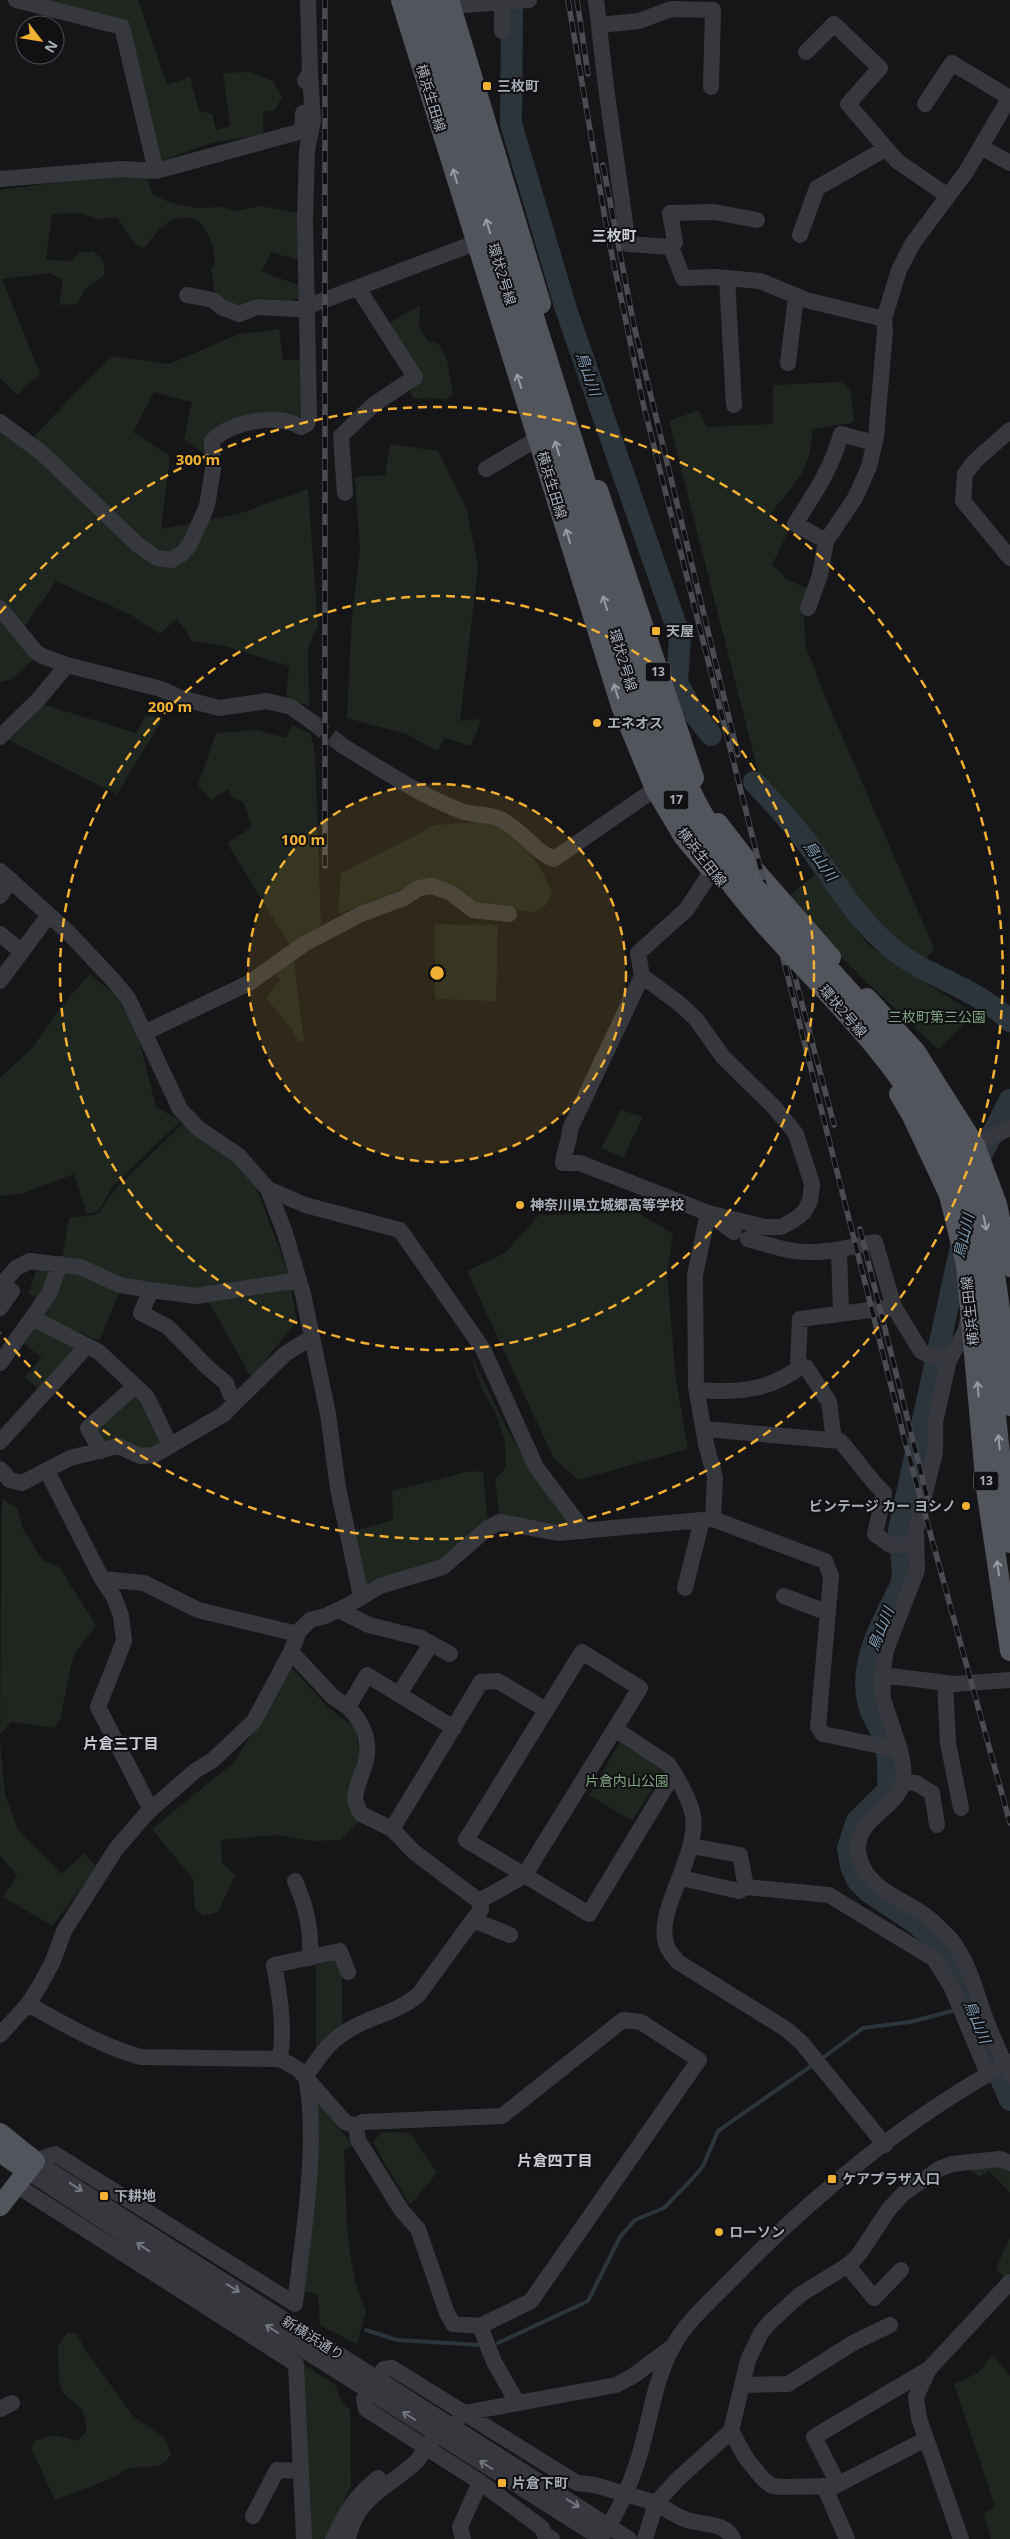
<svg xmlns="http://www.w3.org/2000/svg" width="1010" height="2539" viewBox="0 0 1010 2539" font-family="'Open Sans','Noto Sans JP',sans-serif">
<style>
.green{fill:#1e261f}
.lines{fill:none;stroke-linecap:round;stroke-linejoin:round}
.stream{stroke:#2c353c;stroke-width:4}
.river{stroke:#2c353c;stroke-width:22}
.minor-tunnel{stroke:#333438;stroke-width:16;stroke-dasharray:16 8;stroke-linecap:butt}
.minor{stroke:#37383d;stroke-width:16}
.major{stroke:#53555c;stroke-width:20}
.rail-casing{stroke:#4a4c52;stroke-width:5.5}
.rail{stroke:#111113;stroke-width:4;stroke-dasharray:11;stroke-linecap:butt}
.minor-bridge{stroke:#37383d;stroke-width:16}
.major-bridge{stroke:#53555c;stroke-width:20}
.oneway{stroke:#979ba6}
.oneway2{stroke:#757881}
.ring{fill:none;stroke:#f2b134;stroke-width:2.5;stroke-dasharray:9 6}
.poi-dot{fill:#f2b134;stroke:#111113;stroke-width:2}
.labels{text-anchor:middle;stroke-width:4;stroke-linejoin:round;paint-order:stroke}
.shield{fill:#111113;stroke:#7b7e86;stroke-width:1}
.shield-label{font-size:12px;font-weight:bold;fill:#a8adb8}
.poi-label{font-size:14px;font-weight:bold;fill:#a8adb8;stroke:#111113;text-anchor:start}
.street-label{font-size:14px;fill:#a8adb8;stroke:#111113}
.park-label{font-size:14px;fill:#7fa381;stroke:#111113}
.neighbourhood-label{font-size:15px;font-weight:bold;fill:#c9ccd4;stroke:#111113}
.water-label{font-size:15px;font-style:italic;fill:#7f9bb3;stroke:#111113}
.centre{fill:#f2b134;stroke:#111113;stroke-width:2.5}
.ring-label{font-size:15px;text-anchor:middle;font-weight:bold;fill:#f2b134;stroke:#111113;stroke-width:4;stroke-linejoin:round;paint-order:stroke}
</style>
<rect width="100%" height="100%" fill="#161618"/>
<path class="green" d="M36 0H138L167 85 190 77 199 111 212 114 216 130 230 126 223 73 249 72 273 81 282 97 275 110 263 112V134L211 143 158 162 124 24Z
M121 174 146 176 152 194 171 203 198 208 222 207 237 211 259 206 300 213 298 260 271 252 262 272 301 286V297L292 301 259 298 236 306 216 297 211 268 215 265C214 238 202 206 169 222 160 227 151 240 144 248L136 245 117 217 97 219 80 213 52 214 46 260 72 261 80 253 93 251C102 258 106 263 104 275L84 290 78 304 59 305 63 280 49 273 2 279 40 374 17 395 0 378V190Z
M420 305 419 328 428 341 439 344 447 360 453 395 447 399 413 398 410 391 421 377 389 323Z
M279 329 283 360H302L304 416 220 427 206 455 184 440 192 402 154 392 133 432 170 456 161 529 238 514 308 489 318 626 308 648 309 706 286 698 289 666 221 645 192 641 177 618 160 634 131 615 56 581 23 629 33 660 11 679 0 682V431L23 448 111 356 169 364 239 334Z
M841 382 851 392 854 419 852 423 812 429C812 471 793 487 767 517L789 530 772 565 788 580 810 589 803 608 806 647 831 711 934 948 926 960 884 934 850 900 823 854 762 787 669 421 699 410 706 427 773 424V385Z
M390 444 438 451 467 510 478 567 460 721 482 719 471 746 444 738 438 751 406 734 347 718 352 615 360 551 355 477 385 475Z
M45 705 136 733 146 715 163 718 117 794 9 740Z
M292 725 311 734 315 754 321 929 291 947 227 843 252 827 243 802 233 798 228 789 212 800 198 785 216 733 256 730 286 738Z
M493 821 515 833 541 869 552 893 545 906 534 912 474 904 426 880 338 914 341 873 436 825Z
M815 874 868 945 974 1014 938 1049 860 976 785 900Z
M435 924 498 925 496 1001 435 999Z
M294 962 304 1041 299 1042 292 1029 266 998 280 980 274 972Z
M90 974 118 997 138 1036 156 1107 181 1121 114 1185 98 1211 87 1214 74 1174 24 1193 0 1196V1078L33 1047 63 1004Z
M621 1110 643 1117 623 1158 601 1148Z
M183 1123 233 1161 255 1184 288 1272 297 1322 273 1350 253 1381 212 1307 196 1291 126 1277 99 1341 43 1316 62 1259 69 1218 98 1214 116 1188Z
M637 1212 673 1234 667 1273 676 1380 688 1449 578 1480 553 1457 467 1271 505 1253 539 1215Z
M37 1267 51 1269 40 1301 29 1293Z
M41 1327 76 1346 40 1391 25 1377 41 1357 23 1343 30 1331Z
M470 1353 505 1425 530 1469 571 1522 570 1527 500 1518 495 1480 506 1467 505 1442 496 1414 482 1389Z
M135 1397 141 1398 163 1445 152 1452 102 1446 93 1431Z
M483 1471 488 1523 441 1563 366 1587 353 1531 393 1520 392 1491 467 1472Z
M2 1498 17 1508 23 1529 43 1561 59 1567 96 1625 73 1657 60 1720 54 1728 11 1722 0 1735Z
M287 1663 329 1708 355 1728 360 1753 353 1775 349 1801 358 1823 341 1840 312 1841 276 1835 221 1840 222 1863 235 1875 218 1912 203 1916 195 1909 193 1879 152 1829 233 1763 259 1723Z
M0 1742 5 1794 17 1828 61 1874 85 1853 97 1868 52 1926 3 1897 17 1875 0 1855Z
M620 1742 664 1771 632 1821 589 1795Z
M339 1959 342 1972V2028L316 2055V1965Z
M319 2098 352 2146 344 2151C347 2204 344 2263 366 2311L357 2344 320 2325 318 2294 305 2292 315 2100Z
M381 2132 410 2133 437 2173 410 2205 373 2143Z
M966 2166 1010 2167V2193L989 2171 979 2177Z
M1010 2236V2273L1005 2278 996 2269Z
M67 2333 77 2334 85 2350 134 2417 165 2438 171 2455 165 2462 157 2466 128 2468 110 2479 55 2500 32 2450 34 2441 54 2435 78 2441 87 2431 83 2410 63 2393 59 2380 58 2346Z
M993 2355 1010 2376V2539H989L991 2538 984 2514 995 2506 954 2384 978 2373Z
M300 2362 337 2386C336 2394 343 2404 350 2409L351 2486 327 2539H310Z"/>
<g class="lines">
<path class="stream" d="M820 2060 863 2028 910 2022 956 2010
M366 2330 397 2340 481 2345
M498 2343 588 2301 620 2237 635 2220 664 2208 693 2178 703 2166 718 2131 814 2064"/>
<path class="river" d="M512 0 511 124 566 309 680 637 677 683 694 713 711 735
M754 782C771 800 789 819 804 839 831 875 853 915 888 945 924 977 976 987 1010 1021
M983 1152 1010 1100
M963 1237 899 1530 903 1574 901 1585C884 1620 859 1660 868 1701 870 1712 877 1723 882 1733 889 1752 889 1770 888 1790L857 1821 848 1848 851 1866 858 1881 869 1892 918 1925 945 1949 1010 2100"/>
<path class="minor-tunnel" d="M312 722 343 746"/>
<path class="minor" d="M16 0 122 27 156 171
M596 0 606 87 628 244 671 247 683 278 715 277 760 281 806 300 884 319
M450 6 529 0
M599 25 639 21 671 9 713 10 711 87
M502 31V0
M806 52 834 24 880 68 848 104 897 161 948 196
M305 81 310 72 308 0
M925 104 952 63 1010 98
M981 147 1010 163
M0 179 121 169 156 171 302 131 303 113
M800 235 817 188 885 149
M671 247 675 242 670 213 714 212 757 220
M727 278 734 405
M187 295 213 300 221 307 239 314 257 307 298 309 306 307 475 243
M788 363 796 296
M0 422 42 453 138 545 157 558 172 560 183 553 190 544 207 506 213 469 212 441C232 421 277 413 301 427L307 424 309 416 305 219 307 150 313 121 310 72
M1010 430 975 461 965 474 963 501 1010 558
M486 469 537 439
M345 493 341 436 373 405 415 377 358 288
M826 541 795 524C814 494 832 468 841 434L874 443
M0 608 35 651 42 656 67 665
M808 608 820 575 826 541 855 498 869 467 876 437 885 331 884 319 899 270 913 243 966 172 1010 97
M0 737 37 701 67 665 161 689 181 698 219 708 267 701 291 707 312 722
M343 746C381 769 418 794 459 810 472 816 488 813 500 819 523 830 533 851 554 859L655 789
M0 871 68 932 113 980 128 998 180 1109 199 1129 239 1156 268 1189 285 1233 303 1294 328 1414 338 1488 361 1596
M712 871 686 910 638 953 642 976 680 1004 696 1019 723 1057 775 1108 796 1134 812 1184 810 1201 804 1212 794 1220 781 1227H765L708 1213 695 1275 696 1387 706 1444 715 1477 713 1519
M0 896 11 880
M0 934 22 952
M642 976 570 1129C570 1141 564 1151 563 1163H580L708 1213 734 1232
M0 981 49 915
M144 1033 249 983 304 944 361 914 404 898 419 888 432 886 451 893 473 910 509 914
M963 1150 1010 1128
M268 1189 305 1205 400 1230 483 1349 536 1467 584 1531
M748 1239C768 1245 789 1252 809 1252 831 1253 854 1246 875 1242L894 1307 800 1319 798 1361 801 1366
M839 1250 841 1313
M0 1284H2L16 1268 30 1261 80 1267 120 1285 151 1290 141 1313 168 1327 207 1367 226 1383 230 1394 237 1401 285 1354 312 1337
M151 1290 196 1296 299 1280
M894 1307 921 1351 928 1355 949 1360
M0 1308 12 1291 2 1284
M32 1318 99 1352 147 1397 170 1445
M0 1363 49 1294 60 1264
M697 1390C735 1393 771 1391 801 1366L806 1367 829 1402 834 1440
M704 1429 840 1441C856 1458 867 1477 884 1493L875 1534 890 1545 915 1544
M0 1442 87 1346
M101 1451 88 1428 135 1386
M0 1469 10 1480 22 1483 70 1458 118 1446 140 1456 154 1455 224 1414 237 1401
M47 1471 102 1579 114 1597 121 1616 124 1641 98 1707 151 1810
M102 1579 144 1583 198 1610 298 1634
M685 1588 702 1520
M784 1596 828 1613
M339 1610 369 1625 421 1638 450 1654
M291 1652 333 1697 348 1707
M882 1675 955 1684 1010 1680
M945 1683 948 1743 961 1808
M399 1694 431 1644
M454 1728 367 1675 348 1707C365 1725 373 1745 363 1770 360 1778 355 1791 355 1800 356 1804 359 1810 361 1814L392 1829 414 1852 479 1901 524 1876 640 1688 582 1652 466 1840 589 1914 674 1773
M615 1729 668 1764C678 1778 690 1800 693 1816 699 1858 653 1912 667 1946 669 1952 674 1957 678 1962L786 2029 801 2042 885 2145
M900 1750 883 1699 882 1675 886 1650 917 1570 916 1530 935 1452V1422L949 1360 965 1332 969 1316
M903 1782 916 1783 932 1793 937 1825
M392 1829 481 1682 498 1681 546 1710
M691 1846 740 1855 746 1887
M681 1878 739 1891 746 1887 829 1895 934 1959 951 1986 988 2074
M295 1881C306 1907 312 1929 310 1958
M473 1920 510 1935
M28 2004C64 2024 101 2046 141 2057L280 2059 298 2069 345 2122 356 2126
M623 2020 641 2022 699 2060 531 2301 480 2326 453 2324 447 2313 418 2229 402 2211 358 2140 356 2126 363 2122 502 2116Z
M0 2035 28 2004 39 1987 53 1961 64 1931 116 1849 147 1813 195 1771 213 1760 254 1721 291 1652 299 1631 310 1620 325 1616 347 1606 380 1586 443 1567 488 1528 500 1522 558 1533 713 1519 825 1561 831 1576 818 1727 823 1734 900 1750C902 1760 905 1770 903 1781 898 1811 847 1820 860 1860 871 1894 908 1899 931 1920 938 1927 947 1934 953 1942 970 1965 977 1996 987 2023 994 2040 1002 2058 1010 2075
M280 2059C285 2027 280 1996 274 1965L340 1951 348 1972
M35 2161 55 2154 295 2304C303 2235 319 2145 306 2076 318 2059 328 2042 347 2031 370 2016 398 2013 419 1994L481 1909 479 1901
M35 2161 192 2261
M27 2171 184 2274
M16 2185 296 2364 304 2539
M847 2265 874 2298 901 2270
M480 2326 494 2362 517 2402
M742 2385 788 2384 853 2343 890 2325
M0 2409 12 2403
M460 2417 464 2413 616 2385 633 2376 672 2347
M731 2431 746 2458 763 2479 772 2486 782 2487 835 2486 926 2439
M472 2439 629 2539
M465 2452 602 2539
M480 2482 542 2528 545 2535 552 2539
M838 2484 814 2437 929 2369
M824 2486 847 2539
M656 2503C666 2509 677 2517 687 2520 702 2525 726 2522 733 2539
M253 2516 277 2470 301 2471
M601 2538C618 2513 630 2486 639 2457 650 2421 654 2382 672 2348 685 2323 711 2300 731 2280 811 2197 908 2117 1010 2062
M333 2539C346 2512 354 2497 378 2478
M348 2539C357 2496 388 2488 416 2462 422 2456 425 2447 432 2441
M463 2539 460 2527 480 2482 366 2409 364 2399 384 2369 392 2368 577 2483 595 2485
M645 2539 656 2503 677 2480 731 2431 748 2360 761 2333 770 2322 801 2294 850 2264 860 2253 889 2209 904 2193 939 2169 952 2164 1000 2159 1010 2163
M961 2539 919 2418 916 2397 929 2369 1010 2282"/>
<path class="major" d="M401 0 621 706 655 789 683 836 708 866
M449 0 541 304
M598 490 694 778
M718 823 752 867 831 957
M867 998 916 1052 975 1145 997 1204 1010 1267
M899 1094 912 1116 949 1195 966 1265 986 1488 1010 1651
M0 2133 35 2161 0 2206
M0 2152 27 2171"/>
<g class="rail-casing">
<path id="rail" d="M568 0 608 236 643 403 906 1445 1010 1823
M577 0 588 74
M603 165 634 326 738 755
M325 866V0
M776 905 834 1125
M860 1229 928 1501"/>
</g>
<use href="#rail" class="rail"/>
<path class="minor-bridge" d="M192 2261 472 2439
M184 2274 465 2452
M595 2485 656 2503"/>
<path class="major-bridge" d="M417 0 631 690C642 720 651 751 665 780 688 829 722 875 757 916 817 986 891 1050 933 1133 973 1212 983 1294 992 1380 998 1434 1004 1489 1010 1543
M435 0 665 735C686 781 706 828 738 867 825 972 932 1058 978 1191 983 1204 984 1219 987 1233 1000 1291 1004 1347 1010 1406"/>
</g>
<defs><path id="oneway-shaft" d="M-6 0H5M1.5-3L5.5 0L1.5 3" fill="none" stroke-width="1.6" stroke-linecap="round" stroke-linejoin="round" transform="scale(1.25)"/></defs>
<g class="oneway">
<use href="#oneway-shaft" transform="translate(455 176) rotate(-107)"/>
<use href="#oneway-shaft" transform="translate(488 226) rotate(-107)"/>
<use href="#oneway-shaft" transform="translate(519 381) rotate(-108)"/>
<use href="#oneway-shaft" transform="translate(557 448) rotate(-107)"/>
<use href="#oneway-shaft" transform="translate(568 536) rotate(-107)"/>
<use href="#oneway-shaft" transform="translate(605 603) rotate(-107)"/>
<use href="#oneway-shaft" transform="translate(616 691) rotate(-107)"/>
<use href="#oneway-shaft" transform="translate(985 1223) rotate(78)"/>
<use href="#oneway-shaft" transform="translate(978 1389) rotate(-95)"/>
<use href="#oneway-shaft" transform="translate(999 1442) rotate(-96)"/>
<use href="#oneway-shaft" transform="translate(998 1568) rotate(-98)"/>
</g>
<g class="oneway2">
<use href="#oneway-shaft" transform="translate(76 2187) rotate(33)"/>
<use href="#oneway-shaft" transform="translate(143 2247) rotate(-147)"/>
<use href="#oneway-shaft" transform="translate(233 2288) rotate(32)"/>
<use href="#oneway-shaft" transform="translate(272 2329) rotate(-148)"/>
<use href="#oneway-shaft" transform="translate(409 2416) rotate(-148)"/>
<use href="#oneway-shaft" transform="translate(486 2465) rotate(-148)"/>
<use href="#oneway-shaft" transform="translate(573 2503) rotate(32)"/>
</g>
<circle cx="437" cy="973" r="189" fill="#f2b134" fill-opacity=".12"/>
<g class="ring">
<circle cx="437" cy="973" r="189"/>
<circle cx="437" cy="973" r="377"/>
<path d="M0 613A566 566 0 1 1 0 1333"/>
</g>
<g class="poi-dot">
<rect x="482" y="81" width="10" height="10" rx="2.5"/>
<rect x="651" y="626" width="10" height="10" rx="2.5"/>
<circle cx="597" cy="723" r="5"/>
<circle cx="520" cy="1205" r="5"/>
<circle cx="966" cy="1506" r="5"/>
<rect x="827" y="2174" width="10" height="10" rx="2.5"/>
<rect x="99" y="2191" width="10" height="10" rx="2.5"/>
<circle cx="719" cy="2232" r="5"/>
<rect x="497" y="2478" width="10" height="10" rx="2.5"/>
</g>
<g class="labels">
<g class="shield">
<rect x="645.5" y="662.5" width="25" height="19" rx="4"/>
<rect x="663.5" y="790.5" width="25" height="19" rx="4"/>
<rect x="973.5" y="1471.5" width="25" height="19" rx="4"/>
</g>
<g class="shield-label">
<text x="658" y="676">13</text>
<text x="676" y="804">17</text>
<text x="986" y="1485">13</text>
</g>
<g class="poi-label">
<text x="497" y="91">三枚町</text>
<text x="666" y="636">天屋</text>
<text x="607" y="728">エネオス</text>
<text x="530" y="1210">神奈川県立城郷高等学校</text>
<text x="956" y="1511" text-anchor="end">ビンテージ カー ヨシノ</text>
<text x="842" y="2184">ケアプラザ入口</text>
<text x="114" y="2201">下耕地</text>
<text x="729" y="2237">ローソン</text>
<text x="512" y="2488">片倉下町</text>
</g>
<g class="street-label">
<text transform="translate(431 98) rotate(73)" y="5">横浜生田線</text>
<text transform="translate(502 274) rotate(73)" y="5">環状2号線</text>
<text transform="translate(552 485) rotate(73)" y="5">横浜生田線</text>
<text transform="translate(623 660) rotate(73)" y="5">環状2号線</text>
<text transform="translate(702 857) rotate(52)" y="5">横浜生田線</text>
<text transform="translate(843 1011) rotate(49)" y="5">環状2号線</text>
<text transform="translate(970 1311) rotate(-96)" y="5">横浜生田線</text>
<text transform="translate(313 2338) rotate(32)" y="5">新横浜通り</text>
</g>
<g class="park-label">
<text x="937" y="1022">三枚町第三公園</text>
<text x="627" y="1786">片倉内山公園</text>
</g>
<g class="neighbourhood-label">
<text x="614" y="241">三枚町</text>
<text x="121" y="1749">片倉三丁目</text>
<text x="555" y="2166">片倉四丁目</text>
</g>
<g class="water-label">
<text transform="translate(588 374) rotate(71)" y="5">鳥山川</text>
<text transform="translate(820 861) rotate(54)" y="5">鳥山川</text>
<text transform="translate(964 1236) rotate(-77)" y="5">鳥山川</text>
<text transform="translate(881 1629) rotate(-68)" y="5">鳥山川</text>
<text transform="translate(977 2022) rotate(67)" y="5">鳥山川</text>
</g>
</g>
<circle cx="437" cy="973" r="8" class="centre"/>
<g class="ring-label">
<text x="198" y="465">300 m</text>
<text x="170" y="712">200 m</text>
<text x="303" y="845">100 m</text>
</g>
<g transform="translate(40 40) rotate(121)"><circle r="24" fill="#111113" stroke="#4d4f55"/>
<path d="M0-4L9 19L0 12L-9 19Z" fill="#f2b134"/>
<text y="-8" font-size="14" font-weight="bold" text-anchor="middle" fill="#a8adb8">N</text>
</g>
</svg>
